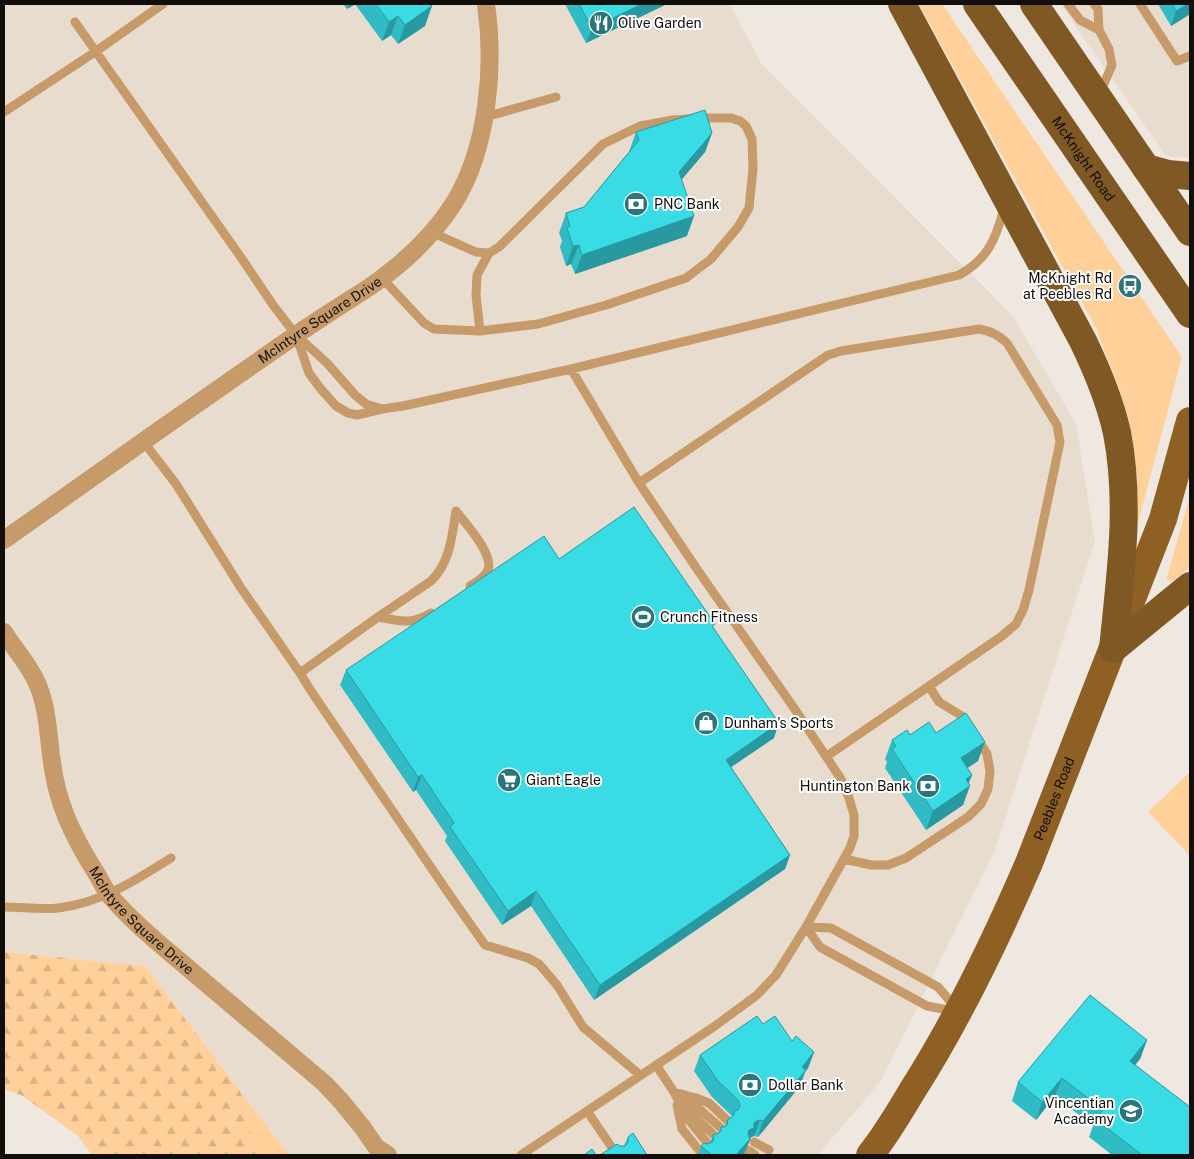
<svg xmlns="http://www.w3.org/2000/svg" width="1194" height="1159" viewBox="0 0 1194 1159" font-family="'Public Sans',sans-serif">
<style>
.built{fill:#e8dcce}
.green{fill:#ffd099}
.forest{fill:url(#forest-firs)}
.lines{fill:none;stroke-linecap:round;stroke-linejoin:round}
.service{stroke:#c69b69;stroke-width:9}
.minor{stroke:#c69b69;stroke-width:18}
.primary{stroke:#8e6023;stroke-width:28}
.trunk{stroke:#805823;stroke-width:28}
.wall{fill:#31bcc5}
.shaded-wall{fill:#2899a0}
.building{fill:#39dbe5;stroke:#2899a0}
.labels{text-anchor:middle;stroke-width:4;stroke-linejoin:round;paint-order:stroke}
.poi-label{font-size:14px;fill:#110e0c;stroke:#fff;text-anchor:start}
.street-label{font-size:14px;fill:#110e0c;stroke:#fff}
</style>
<defs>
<pattern id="forest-firs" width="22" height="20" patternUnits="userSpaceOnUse" patternTransform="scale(1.25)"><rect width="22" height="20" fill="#ffd099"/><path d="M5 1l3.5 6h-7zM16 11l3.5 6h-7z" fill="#dab183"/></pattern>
</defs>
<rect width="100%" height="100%" fill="#efe8e1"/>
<path class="built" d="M4 4H730L761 63 1013 316 1076 424 1095 541 994 853 880 1082 818 1155H289L145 966 4 952Z
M1060 4H1190V158L1166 156Z"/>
<path class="green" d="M919 4H942L1182 357 1137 527V478L1121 393 1096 328Z
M1190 496V567L1173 581 1166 580Z
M1190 772V856L1148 812Z
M240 1091 289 1155H257Z"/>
<path class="forest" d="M4 952 145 966 240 1091 257 1155H92L78 1136 21 1095 4 1089Z"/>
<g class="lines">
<path class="service" d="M1068 4 1080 20 1099 30
M1094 4 1098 9 1099 30 1109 49 1112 65 1100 93
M1140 4 1177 61 1190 56
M75 22 240 256 273 305 296 335 327 363 355 395 366 404 382 409
M4 112 95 52 163 4
M485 117 556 97
M382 278 424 323 434 329 480 331 538 324 606 305 686 278 711 259 738 227 749 208 753 169 752 139 746 126 740 121 731 118H702L673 120 640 126 603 144 499 247 489 253 476 252 431 232
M480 331 476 295 477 275 489 253
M296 335 309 373 320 388 336 406 348 413 357 415 382 409 403 406 571 369 959 275C988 259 996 239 1004 208
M143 441 176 484 241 588 300 673 311 691 449 894 485 945 528 958 539 964 557 985 583 1027 640 1075
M639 483 828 355 841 351 979 329C991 331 998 335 1007 343L1057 425 1060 442 1029 590 1023 610 1016 624 1002 636 827 756
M456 511C465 523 494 554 488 570 485 577 477 582 470 586
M378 617C399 621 412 625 431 613
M300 673 378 617 431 581C450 563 452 536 456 511
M929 686 939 702 962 716 968 726
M844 859 871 865H888L906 858 968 817 981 804 988 789 990 771 987 754 977 738
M4 907C22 907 41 910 58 908 101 903 136 880 171 858
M806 927 820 947 927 1006 954 1011
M806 927 831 928 938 987 956 1008
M656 1065 674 1092 687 1118 709 1145
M674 1092 696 1098 709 1103 728 1121
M682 1098 696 1106 722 1129
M684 1104 698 1120 716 1137
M677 1105 682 1129 702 1154
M587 1111 617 1155
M754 1142 769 1150
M748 1150 755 1155
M521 1155 715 1026 757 995 776 975 806 927 850 848 854 836V815L849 798 841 779 794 708 699 572 639 483 571 369"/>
<g class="minor">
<path id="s1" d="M4 540C91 478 179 416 267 355 290 339 313 323 337 308 352 298 368 289 382 278 409 258 436 231 454 203 488 148 495 67 486 4"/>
<path id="s2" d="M4 632C14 649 29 664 37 683 50 712 48 749 55 780 62 815 79 846 98 876 102 883 105 890 110 896 124 912 140 927 156 941L324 1083 341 1101 363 1128 376 1147 388 1155"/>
</g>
<path class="primary" id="s3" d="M870 1155C886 1135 899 1113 912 1091 958 1019 995 942 1029 863L1163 519 1190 421"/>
<g class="trunk">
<path d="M902 4 1083 341C1097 370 1110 401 1117 433 1131 505 1120 578 1113 649"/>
<path id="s4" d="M977 4 1190 314"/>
<path d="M1034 4 1190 232"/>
<path d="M1146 168 1168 174 1190 176"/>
<path d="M1113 649 1190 586"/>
</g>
</g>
<path class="wall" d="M343 4H431L425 26 398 44 391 35 382 41 355 4 347 9Z
M565 4H667L586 43Z
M1158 4H1190V14L1171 26Z
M636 132 712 133 705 152 681 180 687 236 575 274 571 264 566 266 560 247 562 241 559 233 566 213 584 207 629 152Z
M559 559 714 628 774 738 731 767 790 855 785 869 594 1000 531 906 502 925 445 841 447 836 416 790 413 792 340 685 346 670Z
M936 733 978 761 967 768 969 783 963 805 926 830 885 768 887 762 885 759 892 740 910 735Z
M763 1024 792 1041 814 1052 808 1068 805 1072 800 1086 758 1137 754 1136 751 1137 743 1155H698L701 1146 710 1143 713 1135 718 1134 721 1127 725 1126 728 1119 731 1118 732 1116 712 1097 694 1071 700 1055Z
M1147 1040 1140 1059 1135 1065 1190 1155H1112L1089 1137 1093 1126 1055 1096 1036 1120 1012 1101 1018 1082Z
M628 1137 647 1155 620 1146H624Z"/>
<path class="shaded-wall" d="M349 4H356L347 9Z
M642 4H667L586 43 592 28Z
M1188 4H1190V14L1171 26 1176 11Z
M432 6 425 26 398 44 405 25Z
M398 16 391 35 382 41 389 22Z
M712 133 705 152 672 191 679 172Z
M694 216 687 236 575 274 582 255Z
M579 245 571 264 566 266 573 246Z
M779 723 774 738 721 774 726 760Z
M985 742 978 761 954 777 961 758Z
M422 775 416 790 413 792 418 777Z
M972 775 967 788 970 786 963 805 926 830 933 811 966 779Z
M790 855 785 869 594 1000 600 985Z
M536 891 531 906 502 925 508 911Z
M1147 1040 1140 1059 1124 1079 1130 1061Z
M814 1052 808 1068 805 1072 800 1086 758 1137 763 1121 802 1067Z
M1062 1078 1055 1096 1036 1120 1042 1102Z
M760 1120 754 1136 751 1137 744 1155H736L749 1130 756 1121Z"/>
<path class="building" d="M376 4H430L432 6 405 25 398 16 389 22Z
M579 4H642L592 28Z
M1172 4H1188L1176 11Z
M705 110 712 133 679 172 694 216 582 255 579 245 573 246 567 228 570 226 566 213 584 207 639 140 636 132Z
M634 507 715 624 712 626 779 723 726 760 790 855 600 985 536 891 508 911 450 827 454 823 422 775 418 777 346 670 544 536 559 559Z
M966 713 985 742 961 758 972 775 966 779 970 786 933 811 892 749 896 746 892 740 907 730 910 735 929 722 936 733Z
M1090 995 1147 1040 1130 1061 1190 1107V1155H1142L1095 1119 1103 1110 1062 1078 1042 1102 1018 1082Z
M757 1016 763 1024 775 1016 792 1041 796 1036 814 1052 802 1067 806 1070 763 1121 760 1120 756 1121 754 1123V1128L749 1130 748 1134 750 1139 736 1155H712L701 1146 704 1143 708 1144 712 1142 714 1140 713 1135 719 1133 721 1131V1127H724L727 1125 728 1119 732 1117 734 1115V1111L738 1110 740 1106 738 1100 718 1081 700 1055Z
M633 1133 647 1155H600L617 1144 620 1146H625L628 1142V1137Z
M592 1149 596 1155H584Z"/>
<defs>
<g id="restaurant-disc" transform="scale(1.25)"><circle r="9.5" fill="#2c767b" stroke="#fff"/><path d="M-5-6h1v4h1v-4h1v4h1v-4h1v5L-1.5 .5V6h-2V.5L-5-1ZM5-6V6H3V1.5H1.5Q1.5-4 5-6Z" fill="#fff"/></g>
<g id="bank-disc" transform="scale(1.25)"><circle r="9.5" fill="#2c767b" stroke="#fff"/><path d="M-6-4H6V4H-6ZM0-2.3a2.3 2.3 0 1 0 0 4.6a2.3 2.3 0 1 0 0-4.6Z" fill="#fff"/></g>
<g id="bus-disc" transform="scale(1.25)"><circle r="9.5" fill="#2c767b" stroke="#fff"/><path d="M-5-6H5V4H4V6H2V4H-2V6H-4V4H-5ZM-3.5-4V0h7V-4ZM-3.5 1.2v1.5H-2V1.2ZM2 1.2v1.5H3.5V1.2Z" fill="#fff"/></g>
<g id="stadium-disc" transform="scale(1.25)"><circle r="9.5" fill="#2c767b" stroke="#fff"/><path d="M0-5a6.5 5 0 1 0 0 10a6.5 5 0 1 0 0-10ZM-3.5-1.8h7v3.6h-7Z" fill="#fff"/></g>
<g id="shop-disc" transform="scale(1.25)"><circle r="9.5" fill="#2c767b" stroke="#fff"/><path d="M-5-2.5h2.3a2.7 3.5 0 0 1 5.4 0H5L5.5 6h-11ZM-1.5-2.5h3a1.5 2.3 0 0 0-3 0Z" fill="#fff"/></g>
<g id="supermarket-disc" transform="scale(1.25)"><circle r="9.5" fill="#2c767b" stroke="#fff"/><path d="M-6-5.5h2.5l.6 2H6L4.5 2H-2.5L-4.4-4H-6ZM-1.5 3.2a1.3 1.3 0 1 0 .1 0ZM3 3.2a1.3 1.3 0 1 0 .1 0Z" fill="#fff"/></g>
<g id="school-disc" transform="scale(1.25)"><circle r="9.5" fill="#2c767b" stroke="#fff"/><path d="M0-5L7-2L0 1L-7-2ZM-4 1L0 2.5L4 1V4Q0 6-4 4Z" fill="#fff"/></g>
</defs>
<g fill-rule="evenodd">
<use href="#restaurant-disc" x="601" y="23"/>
<use href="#bank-disc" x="636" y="204"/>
<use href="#bus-disc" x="1130" y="286"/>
<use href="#stadium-disc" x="643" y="617"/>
<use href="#shop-disc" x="706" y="723"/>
<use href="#supermarket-disc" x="509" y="780"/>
<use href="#bank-disc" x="928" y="786"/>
<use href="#bank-disc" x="750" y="1085"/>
<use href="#school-disc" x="1131" y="1111"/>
</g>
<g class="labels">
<g class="poi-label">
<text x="618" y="28">Olive Garden</text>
<text x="654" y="209">PNC Bank</text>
<text x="1112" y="283" text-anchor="end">McKnight Rd<tspan x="1112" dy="16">at Peebles Rd</tspan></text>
<text x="660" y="622">Crunch Fitness</text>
<text x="724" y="728">Dunham's Sports</text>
<text x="526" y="785">Giant Eagle</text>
<text x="910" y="791" text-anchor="end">Huntington Bank</text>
<text x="768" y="1090">Dollar Bank</text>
<text x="1114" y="1108" text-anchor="end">Vincentian<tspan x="1114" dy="16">Academy</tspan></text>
</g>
<g class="street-label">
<text dy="5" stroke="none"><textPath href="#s4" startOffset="188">McKnight Road</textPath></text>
<text dy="5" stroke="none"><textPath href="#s1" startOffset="385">McIntyre Square Drive</textPath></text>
<text dy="5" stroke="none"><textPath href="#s3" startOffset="402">Peebles Road</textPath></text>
<text dy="5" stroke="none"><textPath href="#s2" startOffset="328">McIntyre Square Drive</textPath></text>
</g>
</g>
<rect width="1194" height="1159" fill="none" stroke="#110e0c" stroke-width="10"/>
</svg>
